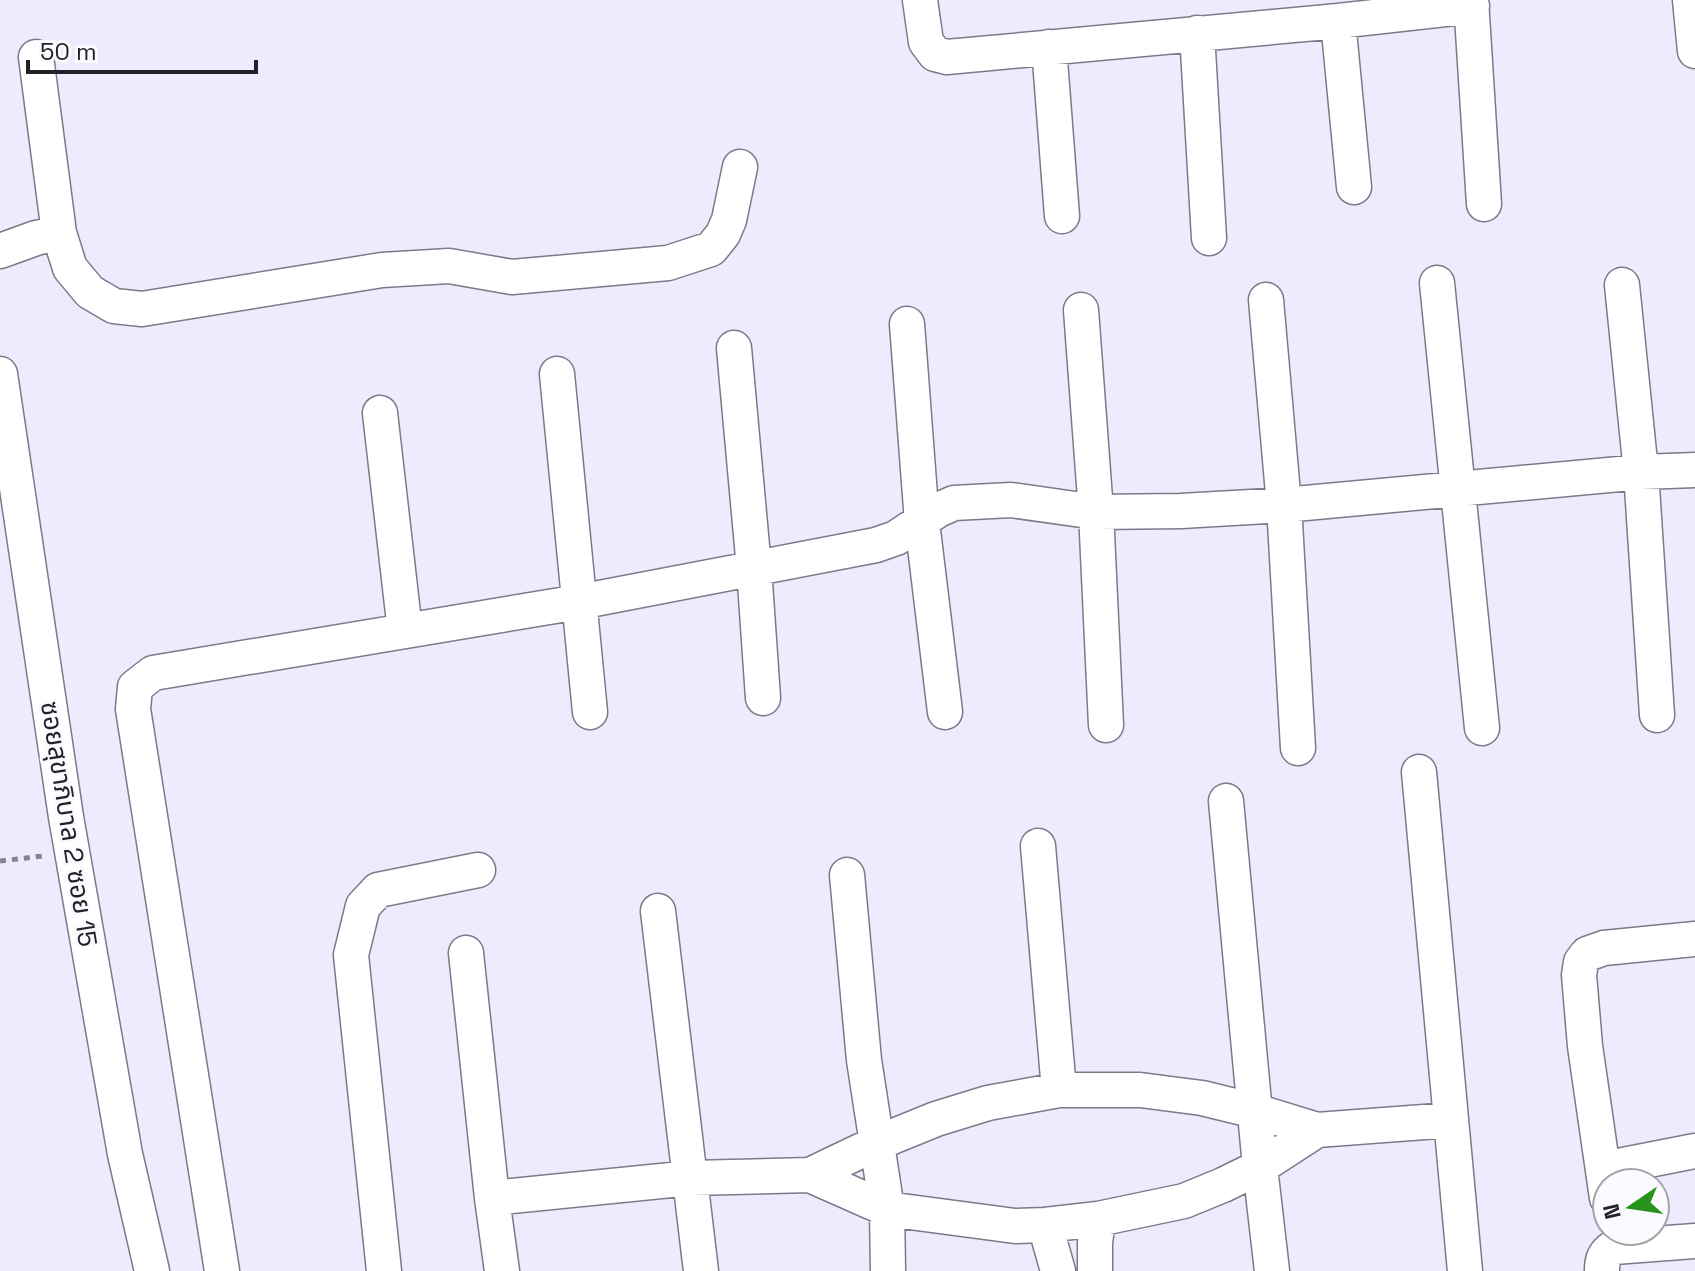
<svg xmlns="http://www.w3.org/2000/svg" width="1695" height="1271" viewBox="0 0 1695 1271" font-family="'Space Grotesk','Noto Sans Thai',sans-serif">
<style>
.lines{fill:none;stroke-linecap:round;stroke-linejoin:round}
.minor-casing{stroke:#7e7889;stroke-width:37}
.path{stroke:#878390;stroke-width:5;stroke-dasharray:6 6;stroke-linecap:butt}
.minor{stroke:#fff;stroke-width:34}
.labels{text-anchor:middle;stroke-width:6;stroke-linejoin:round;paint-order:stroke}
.street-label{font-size:26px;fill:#242229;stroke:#fbfafe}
</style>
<rect width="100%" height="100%" fill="#f0eafe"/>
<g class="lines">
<g class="minor-casing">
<path id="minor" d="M920 0 926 42 935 54 947 57 1338 21 1472 6
M1471 0 1484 204
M1690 0 1695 51
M1338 21 1354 187
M1197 33 1209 238
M1049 47 1062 216
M36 57 59 233 70 268 90 292 114 306 142 309 382 270 449 266 512 277 668 263 711 249 723 234 729 220 740 167
M0 251 36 238 59 233
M1437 283 1482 728
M1622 285 1641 472 1657 715
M1266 300 1284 505 1298 748
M1081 310 1096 512 1106 725
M907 324 922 522 945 712
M734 348 754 568 763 698
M0 374 66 817 125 1154 152 1271
M557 374 590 712
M380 413 405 631
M1419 772 1465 1271
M1226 801 1260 1167 1272 1271
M1038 846 1059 1090
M847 875 864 1060 887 1209 888 1271
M658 911 701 1271
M466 953 492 1198 502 1271
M1603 1169 1695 1151
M810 1175 887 1209 1015 1226 1045 1225 1098 1219 1184 1201 1223 1185 1260 1167 1317 1130
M492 1198 691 1178 810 1175 877 1143 936 1119 988 1103 1059 1090H1140L1202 1098 1255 1111 1317 1130 1451 1120
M1607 1198 1585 1046 1579 975 1581 962 1587 954 1604 948 1695 939
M1045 1225 1058 1271
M222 1271 133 709 135 687 153 673 579 602 876 545 896 538 938 510 954 503 1011 500 1096 512 1181 511 1284 505 1641 472 1695 470
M384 1271 351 955 363 906 378 890 478 870
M1095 1271V1243L1098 1219
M1602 1271C1602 1259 1604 1254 1614 1247L1695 1241"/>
</g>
<path class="path" d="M0 861 43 856"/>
<use href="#minor" class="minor"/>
</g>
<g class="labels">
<g class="street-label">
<text transform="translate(69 824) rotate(81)" y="9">ซอยสุขาภิบาล 2 ซอย 15</text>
</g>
</g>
<g transform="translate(1631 1207) rotate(257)"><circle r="38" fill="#fbfafe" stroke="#a5a4a9" stroke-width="2"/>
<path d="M0-6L14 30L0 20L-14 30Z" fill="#28931a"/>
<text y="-12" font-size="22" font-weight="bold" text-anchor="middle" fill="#242229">N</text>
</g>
<path d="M28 60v12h228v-12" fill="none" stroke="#242229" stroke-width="4"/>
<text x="40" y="60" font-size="24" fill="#242229" stroke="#fbfafe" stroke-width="6" paint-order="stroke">50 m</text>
</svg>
